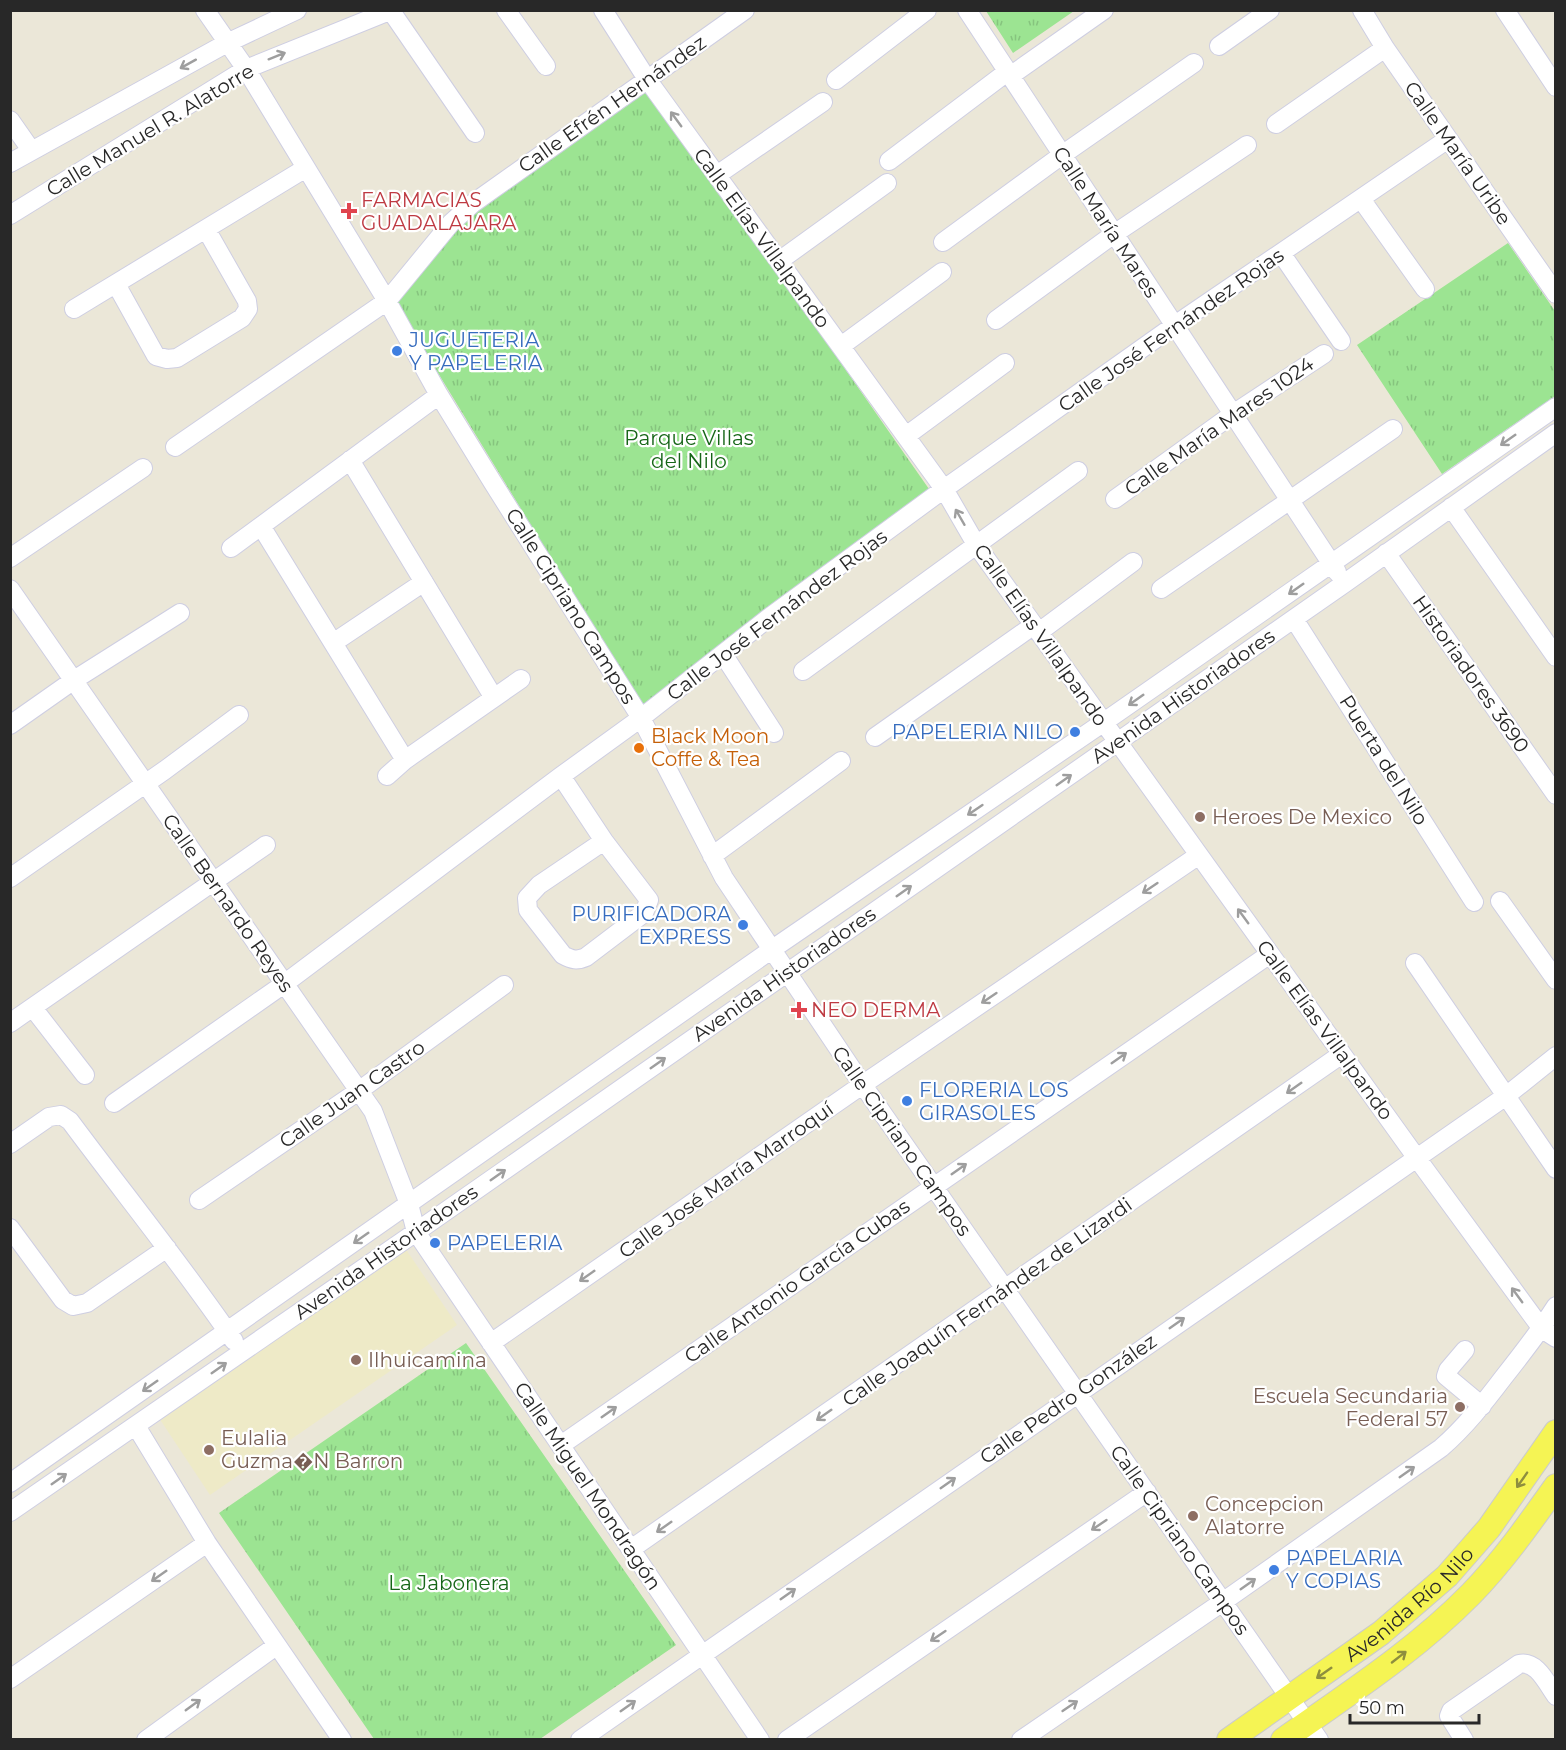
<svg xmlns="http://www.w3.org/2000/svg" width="1566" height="1750" viewBox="0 0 1566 1750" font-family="Montserrat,sans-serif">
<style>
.education{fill:#eeeac7}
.park{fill:url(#park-tufts)}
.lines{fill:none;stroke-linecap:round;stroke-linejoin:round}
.minor-casing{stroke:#cecee2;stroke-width:20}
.major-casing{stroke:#cbcbcb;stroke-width:26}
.minor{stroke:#fff;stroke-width:18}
.major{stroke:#f5f454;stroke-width:24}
.oneway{stroke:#9e9e9e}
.oneway2{stroke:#8e8e3e}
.health-dot{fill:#e0444e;stroke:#fff;stroke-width:2}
.shop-dot{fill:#3f7fe0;stroke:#fff;stroke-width:2}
.food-dot{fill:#e8710a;stroke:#fff;stroke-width:2}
.education-dot{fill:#8d6e63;stroke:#fff;stroke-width:2}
.labels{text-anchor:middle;stroke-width:4.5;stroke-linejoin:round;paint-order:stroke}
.street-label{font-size:20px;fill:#282828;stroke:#fff}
.health-label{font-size:20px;fill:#be3a42;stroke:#fff;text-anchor:start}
.shop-label{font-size:20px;fill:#366cbe;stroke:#fff;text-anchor:start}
.park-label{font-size:20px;fill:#176618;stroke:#fff}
.food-label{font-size:20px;fill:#c56008;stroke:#fff;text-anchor:start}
.education-label{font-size:20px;fill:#785e54;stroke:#fff;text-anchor:start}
</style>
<defs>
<pattern id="park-tufts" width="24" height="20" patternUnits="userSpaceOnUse" patternTransform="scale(1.5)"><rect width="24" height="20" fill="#9ce492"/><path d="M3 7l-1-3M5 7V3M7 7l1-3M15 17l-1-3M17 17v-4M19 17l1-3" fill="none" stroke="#86c47e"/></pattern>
</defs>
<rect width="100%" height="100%" fill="#ebe7d8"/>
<path class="education" d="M403 1245 457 1325 210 1495 157 1415Z"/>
<path class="park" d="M986 11H1074L1013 53Z
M646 84 929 489 642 707 394 301 460 216Z
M1508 243 1555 311V396L1442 474 1357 345Z
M466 1343 676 1645 540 1739H374L219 1513Z"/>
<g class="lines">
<g class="minor-casing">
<path id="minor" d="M205 10 246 69 387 301 439 395 493 483 641 718 724 878 858 1078 1319 1740
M506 10 546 66
M603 10 647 79 944 489 977 546 1416 1157 1542 1329 1556 1338
M967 10 1337 572
M1362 10 1385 48 1556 294
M1505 10 1556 87
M391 11 475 133
M1219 46 1270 10
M1010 76 1104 10
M836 80 927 10
M10 120 31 150
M1276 124 1385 48
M889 161 1007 72
M10 163 227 43 297 10
M717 175 823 102
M1361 199 1425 289
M10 215 246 69 392 10
M943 242 1062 155 1194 63
M1281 253 1341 341
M779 261 887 183
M116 284 156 356 167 359 177 358 242 318 248 309 247 301 206 229
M74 309 306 168
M996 320 1114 234 1247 145
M841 346 942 272
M906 436 1005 363
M175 447 387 301 451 223 472 204 745 10
M350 460 494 698
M1115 499 1233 414 1324 354
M1451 507 1556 657
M261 526 405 760
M231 548 439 395
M1386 553 1556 795
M10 558 143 468
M10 589 373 1111 409 1204 416 1232 760 1740
M1161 589 1393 429
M1294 619 1474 902
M1039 632 1133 562
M333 643 424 582
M723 654 774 733
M803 671 1078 471
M10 725 74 680 180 613
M875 737 1034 625
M387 776 405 760 521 679
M561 776 604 841 649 900 644 913 586 957C577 961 572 960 563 955L528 910 527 898 539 885 604 841
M712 856 841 761
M10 878 165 770 239 715
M1500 901 1556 980
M1415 963 1556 1169
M33 1008 85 1075
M10 1023 266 845
M114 1103 284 984 561 776 641 718 771 616 944 489 1175 325 1448 139
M10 1144 49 1117 61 1115 70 1121C125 1195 182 1265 234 1341
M199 1200 360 1090 504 985
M10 1228 63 1300 73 1306 87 1303 167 1248
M491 1343 862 1085 1199 855
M1465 1350 1448 1370 1446 1376 1482 1406
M136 1426 207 1543 342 1740
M561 1445 1270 954
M10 1483 771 950 1104 722 1556 407
M10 1512 416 1232 1345 583 1556 433
M631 1549 1342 1054
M10 1679 207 1543
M146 1740 276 1646
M580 1740 1506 1096 1556 1056
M787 1740 1147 1492
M1021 1740 1224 1601 1441 1448C1465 1427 1484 1403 1503 1378 1522 1354 1540 1331 1556 1306
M1464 1740 1449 1716 1451 1711 1519 1664C1537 1660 1547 1684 1556 1696"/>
</g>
<g class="major-casing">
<g id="major">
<path id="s1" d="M1229 1740 1381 1633 1447 1576 1489 1528 1556 1432"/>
<path d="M1283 1740C1348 1694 1415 1651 1471 1594 1503 1561 1529 1524 1556 1486"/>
</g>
</g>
<use href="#minor" class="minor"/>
<use href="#major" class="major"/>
</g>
<defs><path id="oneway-shaft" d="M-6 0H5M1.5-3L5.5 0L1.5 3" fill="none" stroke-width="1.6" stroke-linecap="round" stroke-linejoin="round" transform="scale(1.5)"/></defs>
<g class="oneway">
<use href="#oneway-shaft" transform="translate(277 56) rotate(-22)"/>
<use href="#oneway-shaft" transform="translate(188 64) rotate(151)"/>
<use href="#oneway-shaft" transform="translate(676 119) rotate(-126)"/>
<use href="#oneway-shaft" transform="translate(1508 440) rotate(145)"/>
<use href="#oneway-shaft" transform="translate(960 517) rotate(-120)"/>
<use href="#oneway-shaft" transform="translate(1296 589) rotate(145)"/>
<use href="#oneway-shaft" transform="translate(1136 700) rotate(145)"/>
<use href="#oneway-shaft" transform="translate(1064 780) rotate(-35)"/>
<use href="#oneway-shaft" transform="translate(975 810) rotate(146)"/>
<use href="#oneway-shaft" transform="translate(1150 888) rotate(146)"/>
<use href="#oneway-shaft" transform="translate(904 891) rotate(-35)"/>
<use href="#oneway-shaft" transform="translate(1243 916) rotate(-126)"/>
<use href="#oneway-shaft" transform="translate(989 998) rotate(146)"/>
<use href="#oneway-shaft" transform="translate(1119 1058) rotate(-35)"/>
<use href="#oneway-shaft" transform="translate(658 1063) rotate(-35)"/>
<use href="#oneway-shaft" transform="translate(1294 1088) rotate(145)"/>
<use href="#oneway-shaft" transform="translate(959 1169) rotate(-35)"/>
<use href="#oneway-shaft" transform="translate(498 1175) rotate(-35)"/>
<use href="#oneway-shaft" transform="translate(361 1238) rotate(145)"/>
<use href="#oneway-shaft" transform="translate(587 1276) rotate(145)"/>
<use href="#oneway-shaft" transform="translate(1517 1295) rotate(-126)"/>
<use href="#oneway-shaft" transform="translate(1177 1323) rotate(-35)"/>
<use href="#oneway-shaft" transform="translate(219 1368) rotate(-35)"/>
<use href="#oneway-shaft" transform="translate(150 1386) rotate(145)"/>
<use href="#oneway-shaft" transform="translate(609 1412) rotate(-35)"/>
<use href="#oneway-shaft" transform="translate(824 1415) rotate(145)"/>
<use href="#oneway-shaft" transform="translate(1407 1472) rotate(-35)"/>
<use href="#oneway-shaft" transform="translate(59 1479) rotate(-35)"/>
<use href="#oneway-shaft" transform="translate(948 1483) rotate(-35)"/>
<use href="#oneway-shaft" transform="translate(1099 1525) rotate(146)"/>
<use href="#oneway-shaft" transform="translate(664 1527) rotate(145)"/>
<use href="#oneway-shaft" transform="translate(159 1576) rotate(145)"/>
<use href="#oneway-shaft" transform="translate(1248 1584) rotate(-35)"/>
<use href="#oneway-shaft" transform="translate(788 1594) rotate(-35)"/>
<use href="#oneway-shaft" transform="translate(938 1636) rotate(146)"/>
<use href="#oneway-shaft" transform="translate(193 1705) rotate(-36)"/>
<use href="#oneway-shaft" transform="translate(628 1706) rotate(-35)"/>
<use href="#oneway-shaft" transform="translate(1070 1706) rotate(-34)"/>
</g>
<g class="oneway2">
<use href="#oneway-shaft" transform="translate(1522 1480) rotate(125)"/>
<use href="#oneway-shaft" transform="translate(1399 1657) rotate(-38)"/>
<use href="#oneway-shaft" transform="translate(1324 1673) rotate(145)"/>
</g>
<g class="health-dot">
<path d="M346 202h6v6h6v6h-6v6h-6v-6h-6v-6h6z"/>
<path d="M796 1001h6v6h6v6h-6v6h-6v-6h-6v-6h6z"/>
</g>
<g class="shop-dot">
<circle cx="397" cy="351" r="6"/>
<circle cx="1075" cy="732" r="6"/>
<circle cx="743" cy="925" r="6"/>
<circle cx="907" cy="1101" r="6"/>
<circle cx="435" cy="1243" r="6"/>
<circle cx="1274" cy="1570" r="6"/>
</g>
<circle class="food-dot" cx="639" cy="748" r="6"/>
<g class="education-dot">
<circle cx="1200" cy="817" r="6"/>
<circle cx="356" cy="1360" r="6"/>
<circle cx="1460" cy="1407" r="6"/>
<circle cx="209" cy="1450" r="6"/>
<circle cx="1193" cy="1516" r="6"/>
</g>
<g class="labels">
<g class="street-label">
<text transform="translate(612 104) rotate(-35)" y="7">Calle Efrén Hernández</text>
<text transform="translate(150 130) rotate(-31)" y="7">Calle Manuel R. Alatorre</text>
<text transform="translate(1458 153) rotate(55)" y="7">Calle María Uribe</text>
<text transform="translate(1106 222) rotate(57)" y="7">Calle María Mares</text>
<text transform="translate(762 238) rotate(54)" y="7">Calle Elías Villalpando</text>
<text transform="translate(1171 330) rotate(-35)" y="7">Calle José Fernández Rojas</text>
<text transform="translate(1219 426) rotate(-35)" y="7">Calle María Mares 1024</text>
<text transform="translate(571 606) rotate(58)" y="7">Calle Cipriano Campos</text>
<text transform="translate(777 615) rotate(-37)" y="7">Calle José Fernández Rojas</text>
<text transform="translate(1041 635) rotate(55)" y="7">Calle Elías Villalpando</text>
<text transform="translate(1471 674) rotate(55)" y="7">Historiadores 3690</text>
<text transform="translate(1183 696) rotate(-35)" y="7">Avenida Historiadores</text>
<text transform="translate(1384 760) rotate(58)" y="7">Puerta del Nilo</text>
<text transform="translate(228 903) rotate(55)" y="7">Calle Bernardo Reyes</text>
<text transform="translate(784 974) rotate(-35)" y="7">Avenida Historiadores</text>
<text transform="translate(1325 1030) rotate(54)" y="7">Calle Elías Villalpando</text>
<text transform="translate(352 1094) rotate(-35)" y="7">Calle Juan Castro</text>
<text transform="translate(902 1141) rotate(55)" y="7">Calle Cipriano Campos</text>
<text transform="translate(726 1180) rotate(-35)" y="7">Calle José María Marroquí</text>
<text transform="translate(386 1252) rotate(-35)" y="7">Avenida Historiadores</text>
<text transform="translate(797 1281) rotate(-35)" y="7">Calle Antonio García Cubas</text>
<text transform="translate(987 1302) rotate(-35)" y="7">Calle Joaquín Fernández de Lizardi</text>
<text transform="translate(1068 1399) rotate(-35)" y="7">Calle Pedro González</text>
<text transform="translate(588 1486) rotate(56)" y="7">Calle Miguel Mondragón</text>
<text transform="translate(1180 1540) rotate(55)" y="7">Calle Cipriano Campos</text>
<text dy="7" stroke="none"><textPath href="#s1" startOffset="226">Avenida Río Nilo</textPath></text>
</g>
<g class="health-label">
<text x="361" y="207">FARMACIAS<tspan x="361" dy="23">GUADALAJARA</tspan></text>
<text x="811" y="1017">NEO DERMA</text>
</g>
<g class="shop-label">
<text x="409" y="347">JUGUETERIA<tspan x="409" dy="23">Y PAPELERIA</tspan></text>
<text x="1063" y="739" text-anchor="end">PAPELERIA NILO</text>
<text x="731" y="921" text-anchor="end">PURIFICADORA<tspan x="731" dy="23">EXPRESS</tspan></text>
<text x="919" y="1097">FLORERIA LOS<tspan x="919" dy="23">GIRASOLES</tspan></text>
<text x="447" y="1250">PAPELERIA</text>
<text x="1286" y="1565">PAPELARIA<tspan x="1286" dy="23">Y COPIAS</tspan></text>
</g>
<g class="park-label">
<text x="689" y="445">Parque Villas<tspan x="689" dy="23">del Nilo</tspan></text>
<text x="449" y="1590">La Jabonera</text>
</g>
<g class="food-label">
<text x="651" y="743">Black Moon<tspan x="651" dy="23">Coffe &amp; Tea</tspan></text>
</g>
<g class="education-label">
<text x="1212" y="824">Heroes De Mexico</text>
<text x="368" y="1367">Ilhuicamina</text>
<text x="1448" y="1403" text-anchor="end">Escuela Secundaria<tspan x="1448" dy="23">Federal 57</tspan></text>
<text x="221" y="1445">Eulalia<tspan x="221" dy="23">Guzma�N Barron</tspan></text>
<text x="1205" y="1511">Concepcion<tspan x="1205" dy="23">Alatorre</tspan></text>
</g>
</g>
<rect width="1566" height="1750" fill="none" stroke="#282828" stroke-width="24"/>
<path d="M1350 1714v9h129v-9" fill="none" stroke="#282828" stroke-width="3"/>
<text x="1359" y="1714" font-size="18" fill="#282828" stroke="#ffffff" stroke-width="4.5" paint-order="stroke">50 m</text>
</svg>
